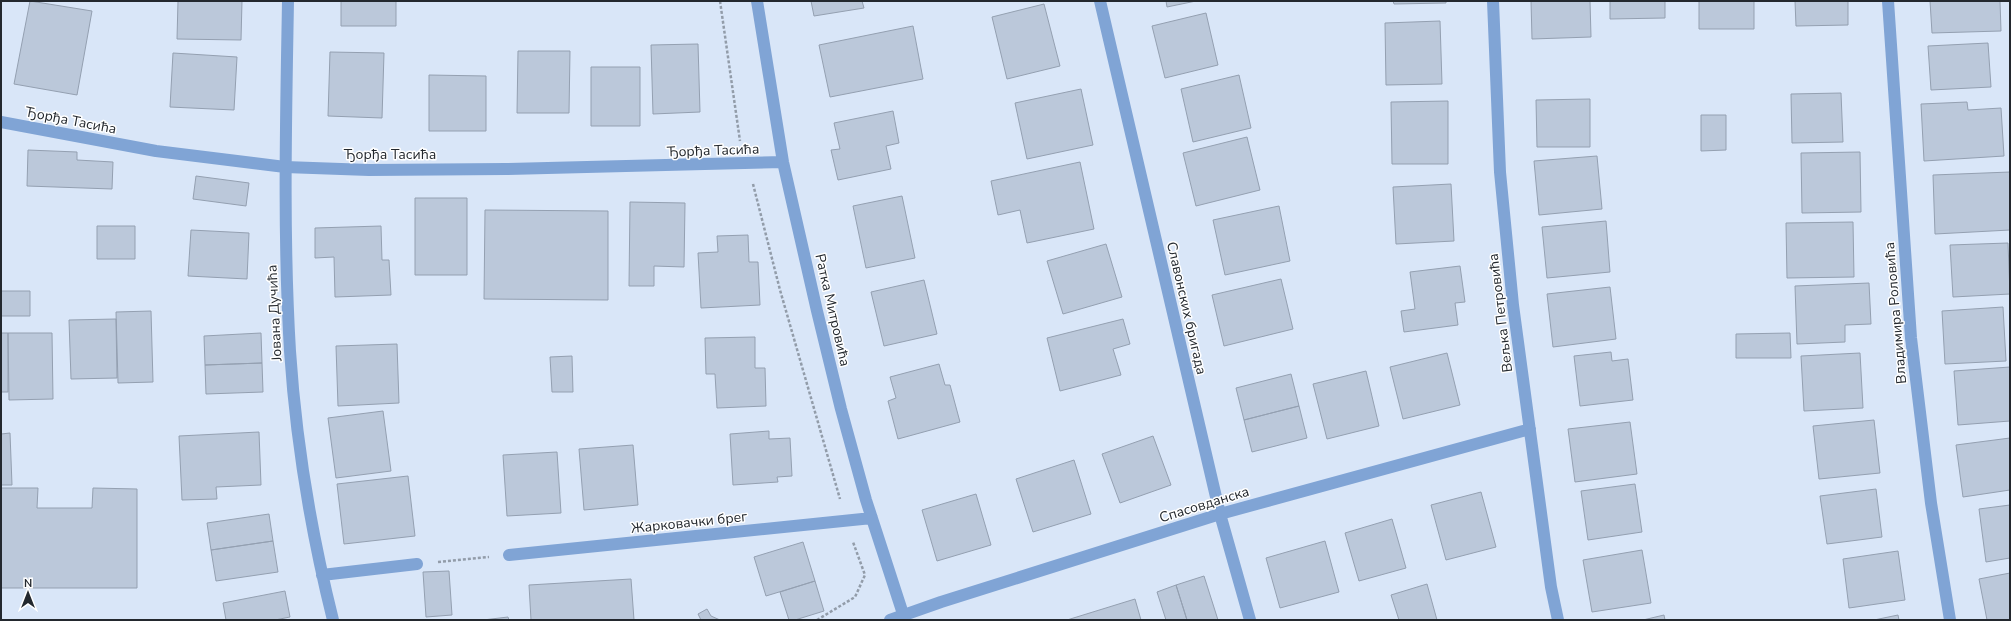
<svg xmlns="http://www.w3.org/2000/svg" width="2011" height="621" viewBox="0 0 2011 621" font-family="'Nunito Sans',sans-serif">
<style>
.building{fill:#bbc8da;stroke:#94a0b1}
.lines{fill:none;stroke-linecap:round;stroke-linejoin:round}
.path{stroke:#929ca9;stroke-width:2.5;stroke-dasharray:3 2;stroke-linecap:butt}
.minor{stroke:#80a4d5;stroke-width:12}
.labels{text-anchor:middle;stroke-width:3;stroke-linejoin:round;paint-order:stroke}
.street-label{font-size:14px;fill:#23282e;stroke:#fff}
</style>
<rect width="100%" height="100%" fill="#d9e6f8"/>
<path class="building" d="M30 1 92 11 77 95 14 84Z
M178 1H242L241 40 177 39Z
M341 1H396V26H341Z
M811 1H862L864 8 814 16Z
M1166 1H1196L1167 7Z
M1393 1H1446V3L1394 4Z
M1531 1H1590L1591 37 1532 39Z
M1610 1H1665V18L1610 19Z
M1699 1H1754V29H1699Z
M1795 1H1848V25L1796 26Z
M1930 1H2000L2001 31 1932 33Z
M1044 4 1060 66 1007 79 992 17Z
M1206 13 1218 65 1165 78 1152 26Z
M1440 21 1442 84 1386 85 1385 23Z
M913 26 923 79 830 97 819 45Z
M1988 43 1991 87 1931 90 1928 46Z
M698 44 700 112 653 114 651 45Z
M518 51H570L569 113H517Z
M330 52 384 53 382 118 328 116Z
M173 53 237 57 234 110 170 107Z
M591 67H640V126H591Z
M429 75 486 76V131H429Z
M1239 75 1251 128 1193 142 1181 89Z
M1081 89 1093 145 1027 159 1015 103Z
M1841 93 1843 142 1792 143 1791 94Z
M1590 99V147H1537L1536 100Z
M1448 101V164H1392L1391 102Z
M1967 102 1968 110 2001 108 2004 156 1924 161 1921 104Z
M893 111 899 143 886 146 891 169 838 180 831 150 840 149 834 123Z
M1701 115H1726V150L1701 151Z
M1247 137 1260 190 1196 206 1183 153Z
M28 150 77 152V160L113 162 112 189 27 186Z
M1860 152 1861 212 1802 213 1801 153Z
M1597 156 1602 209 1539 215 1534 161Z
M1080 162 1094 229 1027 243 1020 210 998 215 991 181Z
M2010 172V230L1935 234 1933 175Z
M196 176 249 183 246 206 193 199Z
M1451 184 1454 241 1396 244 1393 187Z
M902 196 915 258 866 268 853 206Z
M415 198H467V275H415Z
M630 202 685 203 684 267 654 266V286H629Z
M1279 206 1290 261 1225 275 1213 220Z
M485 210 608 211V300L484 299Z
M1606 221 1610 272 1547 278 1542 227Z
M1853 222 1854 277 1787 278 1786 223Z
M97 226H135V259H97Z
M381 226 382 260H389L391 295 335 297 334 257 315 258V228Z
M191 230 249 233 247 279 188 276Z
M748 235 749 262H758L760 305 701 308 698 253 718 252 717 236Z
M2008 243 2010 294 1953 297 1950 245Z
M1106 244 1122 297 1063 314 1047 261Z
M1460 266 1465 302 1455 303 1458 325 1404 332 1401 311 1415 309 1410 272Z
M1281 279 1293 329 1224 346 1212 295Z
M924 280 937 334 884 346 871 292Z
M1869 283 1871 324 1845 325V342L1797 344 1795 286Z
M1610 287 1616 339 1553 347 1547 294Z
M1 291H30V316H1Z
M2003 307 2006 361 1945 364 1942 311Z
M151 311 153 382 118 383 116 312Z
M116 319 117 378 71 379 69 320Z
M1123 319 1130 344 1113 349 1121 375 1060 391 1047 338Z
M1 333H8V392H1Z
M8 333H52L53 399 9 400Z
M261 333 262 363 205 365 204 336Z
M1790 333 1791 358H1736V334Z
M755 337V368H765L766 406 717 408 715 374H706L705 338Z
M397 344 399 403 338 406 336 346Z
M1611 352 1612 361 1628 359 1633 400 1580 406 1574 356Z
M1447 353 1460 405 1403 419 1390 367Z
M1860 353 1863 408 1804 411 1801 356Z
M572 356 573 392H552L550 357Z
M262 363 263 392 206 394 205 365Z
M939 364 945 385H950L960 422 898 439 888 401 896 398 890 377Z
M2010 367V421L1958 425 1954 371Z
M1366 371 1379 426 1327 439 1313 384Z
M1291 374 1299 406 1244 420 1236 388Z
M1299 406 1307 438 1252 452 1244 420Z
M383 411 391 471 336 478 328 418Z
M1874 420 1880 473 1819 479 1813 426Z
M1630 422 1637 474 1575 482 1568 429Z
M769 431V439L790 438 792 476 777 477 778 482 733 485 730 434Z
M259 432 261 485 216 487 217 499 182 500 179 436Z
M10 433 12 485H1V434Z
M1153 436 1171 485 1120 503 1102 454Z
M2010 438V490L1963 497 1956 445Z
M633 445 638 505 584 510 579 449Z
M557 452 561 513 507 516 503 455Z
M1074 460 1091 514 1033 532 1016 479Z
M408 476 415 536 344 544 337 484Z
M1635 484 1642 532 1588 540 1581 491Z
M1 488H38L37 508H92L93 488 137 489V588H1Z
M1876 489 1882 537 1827 544 1820 496Z
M1481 492 1496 547 1446 560 1431 505Z
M976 494 991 545 937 561 922 510Z
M2010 505V558L1986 562 1979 509Z
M269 514 273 541 211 550 207 523Z
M1392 519 1406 568 1359 581 1345 533Z
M273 541 278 572 216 581 211 550Z
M1325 541 1339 592 1280 608 1266 558Z
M803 542 815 581 766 596 754 557Z
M1642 550 1651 603 1592 612 1583 560Z
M1898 551 1905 600 1849 608 1843 559Z
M449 571 452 615 426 617 423 572Z
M2010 573V620H1987L1979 579Z
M1204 576 1218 620H1187L1176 585Z
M631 579 634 620H531L529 585Z
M815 581 824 611 795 620H789L780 592Z
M1427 584 1437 620H1399L1391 595Z
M1176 585 1187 620H1166L1157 592Z
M285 591 290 617 275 620H226L223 603Z
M1135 599 1141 620H1067L1122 603Z
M707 609 711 616 720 620H701L698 614Z
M1664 615 1665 620H1643Z
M1898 615 1899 620H1874Z
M508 617 509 620H483Z"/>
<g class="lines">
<path class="path" d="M720 1 740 141
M753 184 780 290 840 499
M438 562 489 557
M817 620 855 597 865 575 853 542"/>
<path class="minor" d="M288 1C286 118 283 235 290 351 296 442 311 532 333 620
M757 1 783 162 817 311 841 409 866 500 905 620
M1100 1 1220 514 1250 620
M1493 1 1500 172 1513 305 1551 587 1558 620
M1888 1 1911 338 1931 503 1950 620
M1 122 156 151 285 167 369 170 506 169 783 162
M509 555 872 518
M322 575 417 564
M890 620 941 602 1220 514 1530 429"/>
</g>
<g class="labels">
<g class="street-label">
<text transform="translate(71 120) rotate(11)" y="5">Ђорђа Тасића</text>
<text transform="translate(713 150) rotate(-2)" y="5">Ђорђа Тасића</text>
<text x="390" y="159">Ђорђа Тасића</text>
<text transform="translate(1187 308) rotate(77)" y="5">Славонских бригада</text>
<text transform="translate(833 310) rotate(77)" y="5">Ратка Митровића</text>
<text transform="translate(274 313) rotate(-93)" y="5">Јована Дучића</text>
<text transform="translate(1500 313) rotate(-97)" y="5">Вељка Петровића</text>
<text transform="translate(1895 313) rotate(-95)" y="5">Владимира Роловића</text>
<text transform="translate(1204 504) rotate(-17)" y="5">Спасовданска</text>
<text transform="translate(689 522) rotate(-6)" y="5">Жарковачки брег</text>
</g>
</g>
<rect width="2011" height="621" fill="none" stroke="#23282e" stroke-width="4"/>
<g transform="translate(28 593)" stroke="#ffffff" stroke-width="3" paint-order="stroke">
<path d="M0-3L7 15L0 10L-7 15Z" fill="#23282e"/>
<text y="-6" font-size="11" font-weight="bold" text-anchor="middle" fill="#23282e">N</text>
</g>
</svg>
